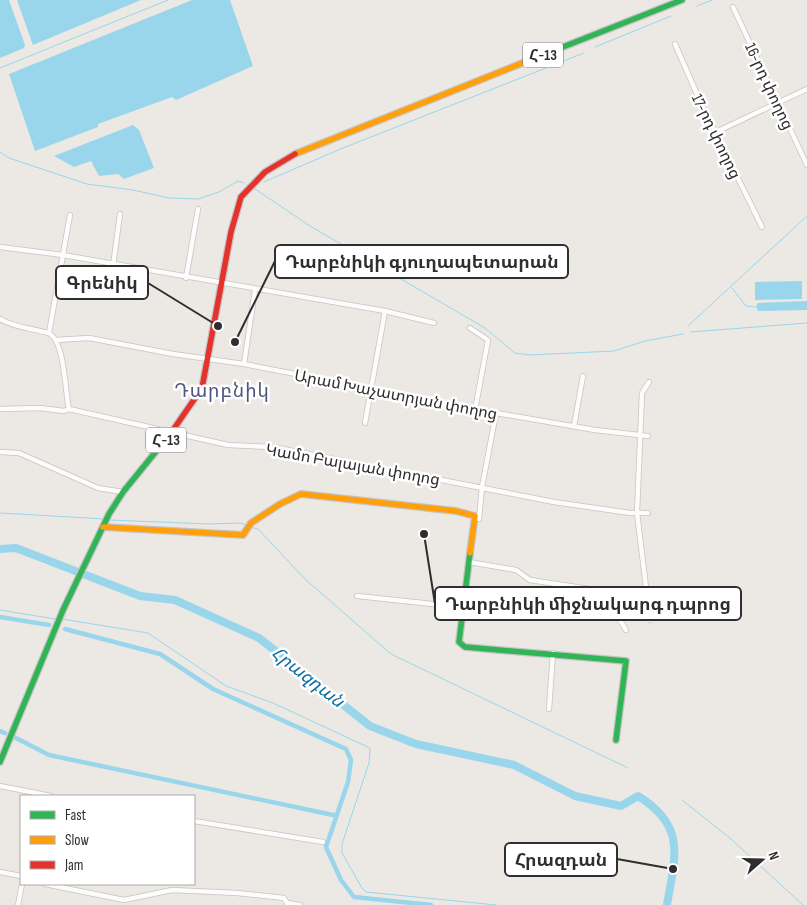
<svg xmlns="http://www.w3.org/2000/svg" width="807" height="905" viewBox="0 0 807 905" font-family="'Sofia Sans Condensed','Noto Sans Armenian',sans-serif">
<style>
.water{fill:#99d6ec}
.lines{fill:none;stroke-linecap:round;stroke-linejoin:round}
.stream{stroke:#99d6ec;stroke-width:1}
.canal{stroke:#99d6ec;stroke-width:4.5}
.river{stroke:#99d6ec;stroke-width:8}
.street-casing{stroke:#c5c4c5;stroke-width:6}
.fast-casing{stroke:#c5c4c5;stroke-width:8}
.slow-casing{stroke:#c5c4c5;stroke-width:8}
.jam-casing{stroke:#c5c4c5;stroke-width:8}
.street{stroke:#fcfcfb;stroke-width:4.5}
.fast{stroke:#30b455;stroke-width:5.5}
.slow{stroke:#ff9f0a;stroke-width:5.5}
.jam{stroke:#e5322d;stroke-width:5.5}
.labels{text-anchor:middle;stroke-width:5;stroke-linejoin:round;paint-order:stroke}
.shield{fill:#fff;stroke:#6d6d6d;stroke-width:1}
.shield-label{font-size:15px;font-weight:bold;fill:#2e2e2e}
.street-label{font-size:16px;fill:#2e2e2e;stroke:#fff}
.water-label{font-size:18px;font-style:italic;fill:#0d6fa3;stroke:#fff}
.quarter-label{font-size:19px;letter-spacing:1px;fill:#4d5680;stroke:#fff}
.leader{fill:none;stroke:#2e2e2e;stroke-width:2}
.callout-dot{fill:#2e2e2e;stroke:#fff;stroke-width:2}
.callout{fill:#fff;stroke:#2e2e2e;stroke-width:2}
.callout-label{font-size:18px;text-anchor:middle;font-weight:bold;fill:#2e2e2e}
</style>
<rect width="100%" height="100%" fill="#ece8e4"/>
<path class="water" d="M0 0H9L25 45 24 48 0 58Z
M17 0H141L33 45Z
M192 0H230L253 66 176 100 172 97 98 124V127L35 151 9 74Z
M133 125 139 130 154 168 124 179 118 174 99 176 91 161 74 167 54 156Z
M802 281V299L755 300V282Z
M807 301V310L758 311 756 306 758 303Z"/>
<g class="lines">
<path class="stream" d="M697 6 712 0
M595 47 671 16
M0 68 168 0
M0 152 9 158 87 184 133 190 169 198 198 199 219 192 238 181 244 183
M264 182 343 148 584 53
M255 189 310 226 485 328 515 353 530 355 614 351 645 341 683 334
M732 288 746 306 755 307
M688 326 807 216
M691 332 807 323
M0 513 105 519
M109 520 209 524 240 523 247 525
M250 527 258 529 305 579 391 654 628 768
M0 610 55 619
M62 619 148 633 226 686 273 703 370 748 369 763 342 844V853L362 888 366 892 496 905
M682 800 731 839 803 905"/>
<path class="canal" d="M0 617 49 625
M65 629 160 654 213 689 346 749 351 760 348 782 326 847 341 880 354 897 431 905
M0 731 5 733
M14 737 49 755 333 815"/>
<path class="river" d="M0 549 16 548 140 596 175 600 259 638 370 726 416 744 514 765 575 796 621 806 638 796C687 826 675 857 667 905"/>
<g class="street-casing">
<path id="street" d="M733 7 807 165
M675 44 700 101 762 227
M716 132 807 89
M0 247 63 255 385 311 434 323
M113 266 120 214
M186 278 198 209
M0 319C15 328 32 328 48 333 65 339 65 393 69 409
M470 328 488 340 475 410
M49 333 70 215
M56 340 89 338 173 354 244 364 496 413 595 430 648 436
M244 364 255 290
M649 382 642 393 637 513 650 620
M0 409 40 408 64 411 69 409 228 445 273 447 554 502 630 513H648
M365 423 385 311
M574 426 583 376
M0 452 19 453 98 488 123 492
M475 516 479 519 482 487 496 413
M469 562 516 570 530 580 596 590 610 604 626 630
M357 596 461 607
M549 709 553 653
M0 786 51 796
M194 821 323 842
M0 872 21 876
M45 884 124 900 172 890 237 893 284 898 287 903
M287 903 300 905
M18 905 22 884"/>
</g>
<g class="fast-casing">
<path id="fast" d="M535 58 682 0
M470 553 459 642 465 647 626 661 616 740
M0 762 63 610 109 514 123 492 171 433"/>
</g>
<g class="slow-casing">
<path id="slow" d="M295 154 535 58
M103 527 243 535 251 523 280 504 301 494 456 511 475 516 470 553"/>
</g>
<g class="jam-casing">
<path id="jam" d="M171 433 202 388 231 232 241 197 265 172 295 154"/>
</g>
<use href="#street" class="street"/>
<use href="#fast" class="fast"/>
<use href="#slow" class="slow"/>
<use href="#jam" class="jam"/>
</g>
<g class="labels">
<g class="shield">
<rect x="523" y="42.5" width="40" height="25" rx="4"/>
<rect x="146" y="427.5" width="40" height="25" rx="4"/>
</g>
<g class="shield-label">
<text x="543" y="60">Հ-13</text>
<text x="166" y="445">Հ-13</text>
</g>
<g class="street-label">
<text transform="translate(770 86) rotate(65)" y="6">16-րդ փողոց</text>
<text transform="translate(717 136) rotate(64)" y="6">17-րդ փողոց</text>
<text transform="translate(396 394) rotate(11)" y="6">Արամ Խաչատրյան փողոց</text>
<text transform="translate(353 464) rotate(10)" y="6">Կամո Բալայան փողոց</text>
</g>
<g class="water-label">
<text transform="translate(308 677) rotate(38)" y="6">Հրազդան</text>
</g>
<g class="quarter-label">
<text x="222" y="397">Դարբնիկ</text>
</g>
</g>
<path class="leader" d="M235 342L275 261M218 326L148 283M424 534L435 604M673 869L617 859"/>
<g class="callout-dot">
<circle cx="235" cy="342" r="5"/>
<circle cx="218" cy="326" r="5"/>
<circle cx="424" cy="534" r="5"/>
<circle cx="673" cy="869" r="5"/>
</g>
<g class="callout">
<rect x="275" y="245" width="293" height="33" rx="5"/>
<rect x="56" y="266" width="92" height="33" rx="5"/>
<rect x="435" y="587" width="306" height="33" rx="5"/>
<rect x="505" y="843" width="112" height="33" rx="5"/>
</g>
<g class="callout-label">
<text x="422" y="268">Դարբնիկի գյուղապետարան</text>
<text x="102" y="289">Գրենիկ</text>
<text x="588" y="610">Դարբնիկի միջնակարգ դպրոց</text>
<text x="561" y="866">Հրազդան</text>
</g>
<rect x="20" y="795" width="175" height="90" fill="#ffffff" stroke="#ababab"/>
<rect x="30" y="811" width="25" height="8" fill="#30b455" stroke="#ababab"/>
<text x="65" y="820" font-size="15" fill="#2e2e2e">Fast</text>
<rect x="30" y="836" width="25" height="8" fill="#ff9f0a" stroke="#ababab"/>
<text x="65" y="845" font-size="15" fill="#2e2e2e">Slow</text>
<rect x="30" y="861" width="25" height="8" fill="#e5322d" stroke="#ababab"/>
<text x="65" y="870" font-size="15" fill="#2e2e2e">Jam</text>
<g transform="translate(762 860) rotate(70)" stroke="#ffffff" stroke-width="4" paint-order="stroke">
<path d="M0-4L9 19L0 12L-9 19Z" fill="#2e2e2e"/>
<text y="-8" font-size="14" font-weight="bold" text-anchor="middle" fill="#2e2e2e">N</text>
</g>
</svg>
